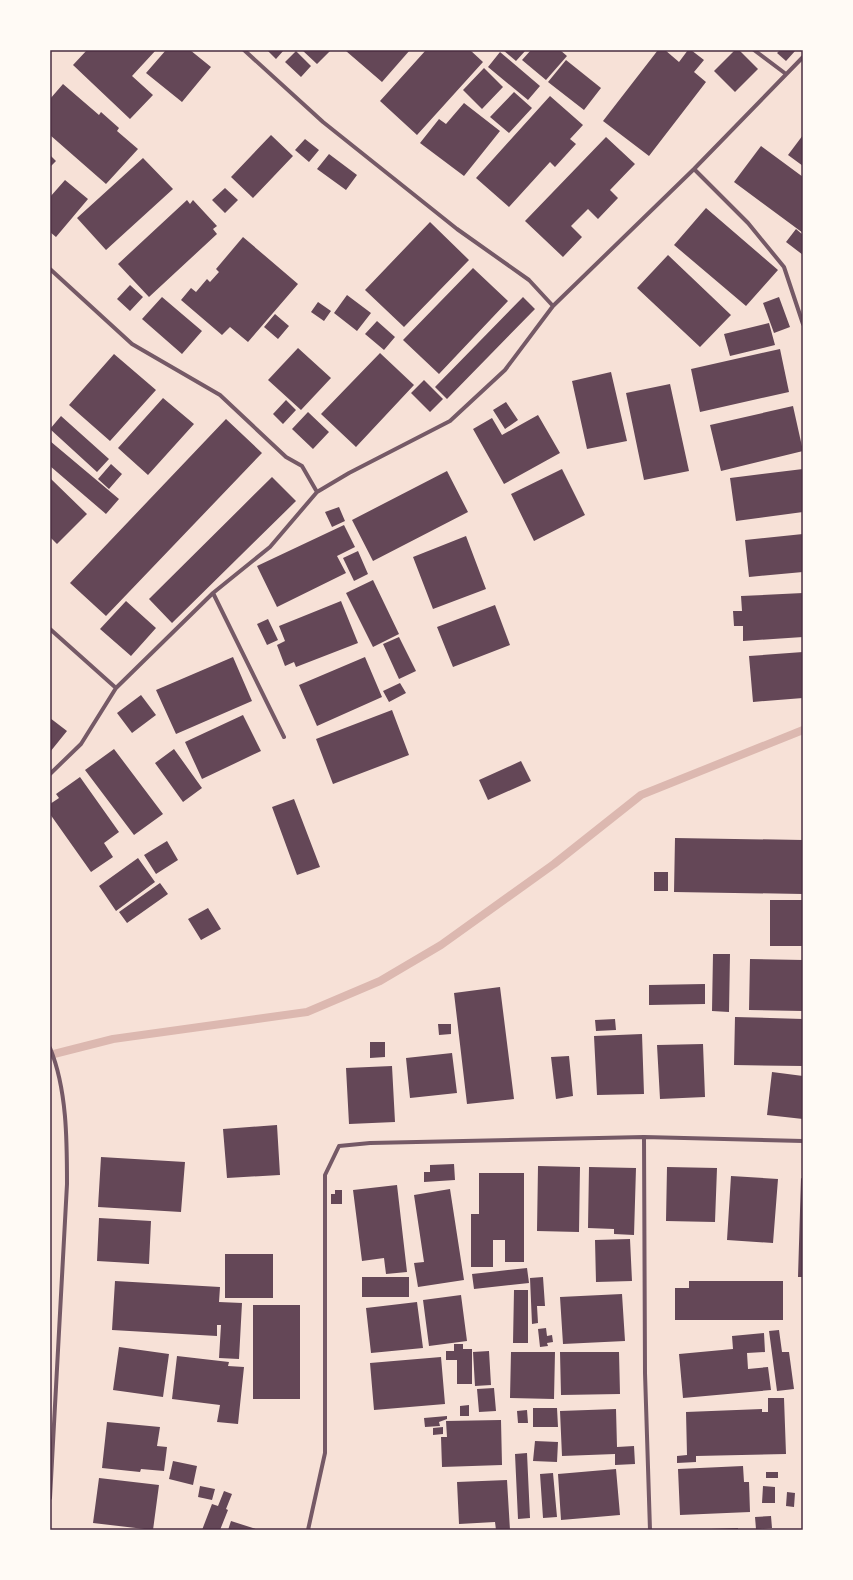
<svg xmlns="http://www.w3.org/2000/svg" width="853" height="1580" viewBox="0 0 853 1580" font-family="Mulish,sans-serif">
<style>
.lines{fill:none;stroke-linecap:round;stroke-linejoin:round}
.stream{stroke:#dcb8b0;stroke-width:8}
.building{fill:#644757}
.minor{stroke:#755966;stroke-width:4}
.neatline{fill:none;stroke:#4a2c40;stroke-width:1.5}
</style>
<rect width="100%" height="100%" fill="#f7e1d7"/>
<g class="lines">
<path class="stream" d="M50 1055 113 1039 307 1012 380 981 441 945 554 864 641 795 803 730"/>
</g>
<path class="building" d="M87 50H156L132 76 153 95 130 119 73 65Z
M166 50H190L211 67 182 102 146 73Z
M267 50H284L276 59Z
M302 50H331L317 64Z
M347 50H410L382 82 346 51Z
M426 50H470L483 62 417 135 380 101Z
M503 50H526L516 61Z
M531 50H560L567 56 546 80 522 60Z
M658 50H665L679 62 688 50H691L704 60 694 72 706 82 649 156 603 121Z
M735 50H739L758 69 735 92 714 71Z
M780 50H796L786 61 777 53Z
M296 51 311 66 301 77 285 62Z
M500 52 540 86 528 100 488 67Z
M566 60 601 88 584 110 548 82Z
M484 68 503 87 482 109 463 90Z
M63 84 99 115 101 112 119 128 117 131 138 149 106 184 50 135V99Z
M514 92 532 108 509 133 490 117Z
M550 96 583 125 570 139 576 144 555 167 550 162 509 207 476 178Z
M464 103 500 131 464 176 420 143 439 119 446 124Z
M271 135 293 156 253 198 231 177Z
M803 135V166L788 155Z
M606 137 635 164 610 190 618 198 598 219 588 209 571 226 582 237 563 257 525 221Z
M305 139 319 150 309 162 295 150Z
M761 146 803 177V233L734 182Z
M329 154 357 175 346 190 317 169Z
M50 155 56 161 50 167Z
M143 158 173 189 106 250 77 218Z
M65 180 88 199 56 237 50 232V197Z
M225 188 238 200 225 213 212 200Z
M187 200 190 204 193 200 217 226 213 229 217 234 149 297 118 264Z
M706 208 778 270 746 306 674 245Z
M430 222 469 260 404 327 365 290Z
M796 229 803 235V255L786 242Z
M243 237 298 284 248 342 230 327 222 335 181 300 191 288 196 292 207 279 210 282 219 272 216 269Z
M668 255 731 315 700 347 637 288Z
M473 268 508 301 439 374 403 340Z
M130 285 143 297 130 311 117 299Z
M347 295 371 313 357 331 334 313Z
M162 297 202 331 182 354 142 319Z
M523 297 535 309 447 399 435 387Z
M779 297 790 327 774 333 763 303Z
M318 302 331 311 324 321 311 312Z
M275 314 289 326 278 339 264 327Z
M377 321 395 337 384 350 365 334Z
M769 323 775 345 730 356 724 334Z
M298 348 331 378 301 410 268 380Z
M780 349 789 392 700 412 691 369Z
M380 353 414 385 356 447 321 414Z
M114 354 156 390 110 441 69 405Z
M611 372 627 441 587 449 572 381Z
M424 380 443 399 430 412 411 393Z
M670 384 689 471 644 480 626 393Z
M163 398 194 424 148 475 118 448Z
M286 400 296 410 283 424 273 414Z
M506 402 518 420 505 429 493 410Z
M793 406 803 451 721 471 710 425Z
M308 412 329 432 313 449 292 429Z
M538 415 560 453 504 484 473 429 492 418 502 435Z
M61 416 109 459 97 472 50 429Z
M226 419 262 453 106 616 70 583Z
M50 441 119 499 106 514 50 466Z
M111 464 122 474 109 489 98 479Z
M562 469 585 515 534 541 511 494Z
M803 469V512L736 521 730 478Z
M447 471 468 512 373 561 352 520Z
M272 477 296 501 172 623 149 599Z
M50 478 87 514 57 544 50 537Z
M339 507 345 521 332 527 325 512Z
M344 525 355 547 337 556 346 573 277 607 257 566Z
M803 534V572L749 577 745 540Z
M466 536 486 589 433 609 413 557Z
M358 551 368 574 354 581 343 558Z
M373 580 399 634 373 647 346 593Z
M803 593V637L743 641V626H734L733 611H742L741 596Z
M126 601 156 628 131 656 100 629Z
M341 601 358 643 296 667 294 662 285 666 277 645 285 641 279 626Z
M495 605 510 645 453 667 437 627Z
M268 619 278 640 267 645 257 624Z
M399 637 416 671 399 679 383 644Z
M803 652V698L753 702 749 656Z
M233 657 252 701 176 734 156 690Z
M365 657 382 697 317 726 299 685Z
M400 683 406 693 389 702 383 691Z
M141 695 156 715 132 733 117 713Z
M392 710 409 755 333 784 316 739Z
M243 715 261 751 202 779 185 742Z
M50 718 67 731 50 752Z
M114 749 163 814 134 835 85 770Z
M174 749 202 788 183 802 155 763Z
M521 761 531 781 488 800 479 780Z
M80 777 119 832 104 843 113 857 91 872 50 814V804L59 798 56 794Z
M294 799 320 867 297 875 272 807Z
M675 838 803 840V894L674 892Z
M167 841 178 860 156 874 144 855Z
M138 858 155 882 116 911 99 886Z
M654 872H668V891H654Z
M160 883 168 894 127 923 119 912Z
M770 900H803V946H770Z
M208 908 221 929 201 940 188 919Z
M713 954H730L729 1012 712 1011Z
M750 959 803 960V1011L749 1010Z
M705 984V1004L649 1005V985Z
M500 987 514 1099 467 1104 454 993Z
M735 1017 803 1019V1066L734 1065Z
M615 1019 616 1030 596 1031 595 1020Z
M438 1024H451V1034L439 1035Z
M642 1034 644 1094 597 1095 594 1036Z
M370 1042H385V1057L370 1058Z
M703 1044 705 1097 660 1099 657 1045Z
M452 1053 457 1093 410 1098 406 1058Z
M569 1056 573 1096 556 1099 551 1057Z
M392 1066 395 1122 349 1124 346 1068Z
M772 1072 803 1076V1119L767 1115Z
M277 1125 280 1175 227 1178 223 1129Z
M101 1157 185 1162 181 1212 98 1207Z
M454 1164 455 1180 424 1182V1172H430V1165Z
M538 1166 580 1167 579 1232 537 1231Z
M589 1167 636 1168 634 1235 614 1234V1229L588 1228Z
M667 1167 717 1168 715 1222 666 1221Z
M479 1173H524V1262H505V1240H493V1267H471V1214H479Z
M731 1176 778 1179 773 1243 727 1240Z
M801 1178 803 1179V1277H798Z
M397 1185 407 1272 386 1274 384 1258 362 1261 353 1190Z
M450 1189 464 1280 418 1287 414 1263 424 1262 414 1195Z
M335 1190H342V1204H331V1194H335Z
M99 1218 151 1221 149 1264 97 1261Z
M630 1239 632 1281 596 1282 595 1240Z
M225 1254H273V1298H225Z
M527 1268 529 1283 474 1289 472 1274Z
M362 1277H409V1297H362Z
M543 1277 545 1306H537L538 1323 532 1324 530 1278Z
M115 1281 220 1287 219 1302 242 1303 239 1359 219 1358 221 1325H217V1336L112 1330Z
M689 1281H783V1320H675V1288H689Z
M514 1290H528V1343H513Z
M622 1294 625 1341 563 1344 560 1297Z
M461 1295 467 1341 429 1346 423 1300Z
M417 1302 423 1348 371 1353 366 1308Z
M253 1305H300V1399H253Z
M546 1328 547 1336 552 1335 553 1342 547 1343 548 1346 540 1347 538 1329Z
M779 1330 782 1352H789L794 1389 777 1391 769 1331Z
M764 1333 765 1352 747 1353 748 1369 768 1367 771 1390 683 1398 679 1354 733 1349 732 1336Z
M454 1344H463V1349H472V1384H457V1360H446V1351H454Z
M119 1347 169 1354 163 1397 113 1390Z
M489 1351 491 1385 475 1386 473 1352Z
M511 1352H555L554 1399 510 1398Z
M560 1352H619L620 1394 561 1395Z
M177 1356 229 1362 228 1366 244 1367 238 1424 217 1422 220 1405 172 1399Z
M441 1357 445 1404 374 1410 370 1363Z
M494 1388 496 1411 479 1412 477 1389Z
M768 1398H784L786 1454 696 1456V1462L677 1463V1456L687 1455 686 1412 762 1409V1412H768Z
M469 1405V1416H460V1406Z
M533 1408H557L558 1427H533Z
M616 1409 617 1447 634 1446 635 1464 615 1465V1454L562 1456 560 1411Z
M527 1410 528 1423H518L517 1411Z
M447 1416V1419L439 1422 440 1426 425 1427 424 1418Z
M501 1420 502 1465 442 1467 441 1437H447L446 1421Z
M107 1422 160 1427 157 1446 167 1447 164 1471 141 1469 140 1472 102 1468Z
M443 1427V1434L433 1435V1428Z
M535 1441 558 1442 557 1462 533 1461Z
M527 1453 530 1518 518 1519 515 1454Z
M173 1461 197 1466 193 1485 169 1479Z
M743 1466 744 1482H749L750 1512 680 1515 678 1469Z
M616 1469 620 1515 561 1520 558 1474Z
M766 1472H778V1478H766Z
M553 1473 557 1517 543 1518 540 1474Z
M99 1478 159 1485 153 1530 93 1523Z
M507 1480 510 1530H496L495 1522 459 1524 457 1482Z
M200 1486 215 1489 212 1500 198 1497Z
M763 1486 775 1487V1503H762Z
M224 1491 232 1494 226 1509 228 1510 220 1530H202L212 1504 218 1506Z
M787 1492 795 1493 794 1507 786 1506Z
M771 1516 772 1528 756 1529 755 1517Z
M231 1521 259 1530H228Z
M738 1528V1530H711V1529Z"/>
<g class="lines">
<path class="minor" d="M244 50 323 122 457 229 529 280 553 306
M754 50 786 74
M694 169 748 223 784 267 803 324
M50 269 132 344 220 395 286 457 302 466 317 492
M213 593 284 737
M50 629 116 688
M50 774 81 744 116 688 213 593 270 547 317 492 349 473 450 421 505 370 553 306 694 169 803 57
M50 1048C67 1089 67 1141 67 1184L50 1498
M644 1137 645 1373 650 1530
M308 1530 325 1453V1175L339 1146 370 1143 644 1137 803 1141"/>
</g>
<rect width="853" height="1580" fill="none" stroke="#fffaf5" stroke-width="102"/>
<rect x="51" y="51" width="751" height="1478" class="neatline"/>
</svg>
